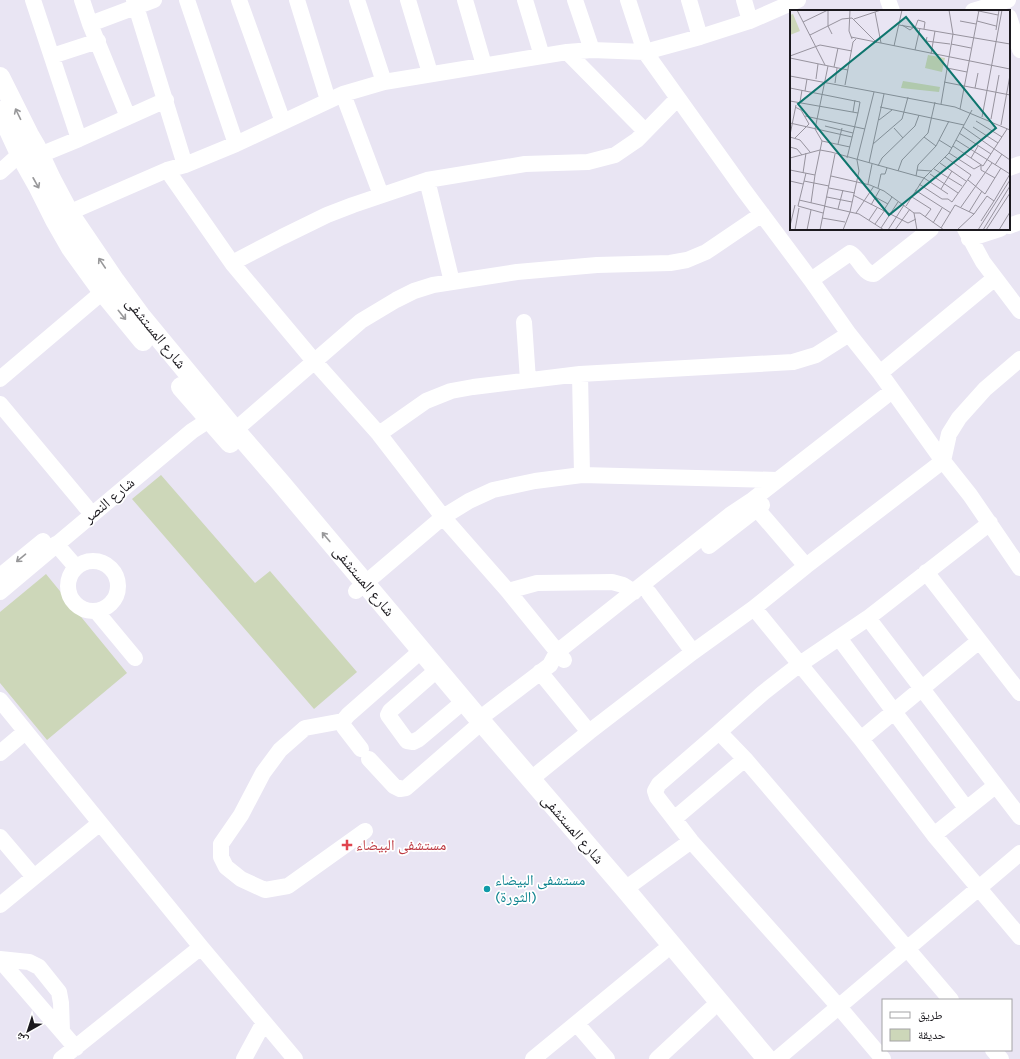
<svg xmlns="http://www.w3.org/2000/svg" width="1020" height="1059" viewBox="0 0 1020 1059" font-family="Karla,'Noto Naskh Arabic',sans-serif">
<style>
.green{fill:#cdd7b9}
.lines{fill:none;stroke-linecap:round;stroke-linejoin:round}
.minor{stroke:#fff;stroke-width:16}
.major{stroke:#fff;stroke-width:20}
.oneway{stroke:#98989a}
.health-dot{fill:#e0444e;stroke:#fff;stroke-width:1.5}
.culture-dot{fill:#0f9aa8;stroke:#fff;stroke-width:1.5}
.labels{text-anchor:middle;stroke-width:3.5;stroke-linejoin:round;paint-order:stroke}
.street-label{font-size:15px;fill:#1b191e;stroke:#fff}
.health-label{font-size:15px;fill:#be3a42;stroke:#fff;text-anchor:start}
.culture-label{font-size:15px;fill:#0d838f;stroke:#fff;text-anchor:start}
.inset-road{fill:none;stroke:#97939e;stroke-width:1}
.view{fill:#0f766e;fill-opacity:0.15;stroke:#0f766e;stroke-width:2}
.inset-edge{fill:none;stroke:#1b191e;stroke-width:2}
</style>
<rect width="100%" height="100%" fill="#e9e5f3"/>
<path class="green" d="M161 475 255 583 270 571 357 672 314 709 132 499Z
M46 574 127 673 47 740 0 683V612Z"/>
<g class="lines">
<path class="minor" d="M33 0 79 139
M82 0 90 24 128 117
M134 0 185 165
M187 0 236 144
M239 0 283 122
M297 0 328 100
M357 0 384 82
M408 0 430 73
M465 0 484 65
M525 0 542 56
M575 0 592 50
M628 0 645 52 743 189 811 280 849 334 880 373 943 461 970 495 1020 568
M689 0 700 37
M744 0 750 21
M888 0 892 11
M973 11 1008 0
M1009 17 1020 50
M90 24 154 0
M567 52 645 131
M52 56 98 41
M343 94 381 195
M40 155 79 139 166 100
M1009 168 1020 164
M167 170 232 263 314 361 379 434 443 517 508 591 564 660
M0 172 20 154 31 149
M427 180 452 282
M59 217 167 170 185 165 236 144 343 94 384 82 567 52 592 50 645 52 700 37 750 21 798 0
M1009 226 1020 222
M965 229 983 262 1020 311
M969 239 1000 229
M232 263 282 237 327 215 353 205 427 180 525 164 588 162 615 155 637 140 678 98
M811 280 850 253C859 257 863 274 874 274L931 229
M524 322 528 380
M880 373 995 278
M580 374 582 475
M0 379 112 284
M0 404 86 507
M379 434 426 401 451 391 473 387 580 374 793 362 816 355 849 334
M227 437 361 321 396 300 414 291 433 285 517 272 597 265 670 263 687 260 706 252 762 214
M757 509 806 566
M56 544 76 567
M709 546 762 505
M68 586a25 25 0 1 1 50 0a25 25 0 1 1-50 0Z
M926 572 1020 693
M0 576 43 541
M356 591 443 517 469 501 493 490 535 481 582 475 777 480
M508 591 537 583 612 582 623 585 634 592
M0 592 192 431 209 420 217 411
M649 593 693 652
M754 608 861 739 934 835 1020 937
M96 611 135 658
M868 618 1020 817
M839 638 966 808
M540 672 589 732
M430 676 390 711 388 715 407 741 413 742 419 739 457 707
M0 700 201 947 295 1059
M479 719 550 665 557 652 730 515 751 501 892 391
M343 721 305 728 280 750 263 773 241 815 221 844V857L226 867 241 879 265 890 288 886 365 831
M719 732 763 693 800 664 868 618 990 523
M861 739 979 641
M361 749 344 727 343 721 348 715 414 657
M0 753 25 732
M369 759 394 786 400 789 406 788 475 728
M531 779 589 732 693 652 754 608 806 566 943 461 949 434 959 418 985 389 1020 359
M674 819 745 759
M934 835 995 786
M0 837 34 877
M625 889 691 841
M0 905 100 823
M0 959 29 962 39 967 59 992 61 1003 62 1031
M0 960 76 1048
M577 1024 607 1059
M993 1050 1001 1059
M61 1059 201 947
M244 1059 264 1022
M533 1059 663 952
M657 1059 711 1009
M777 1059 1020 853
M883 1059 839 1007 691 841 657 797 655 791 659 784 719 732 745 759 951 1000"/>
<path class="major" d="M0 77 29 135 36 147 51 179 69 213 115 281 140 315 235 430 280 482 479 719 625 889 767 1059
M0 111 20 154 38 186 55 220 71 248 102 291 143 341
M181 387 230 443"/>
</g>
<defs><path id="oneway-shaft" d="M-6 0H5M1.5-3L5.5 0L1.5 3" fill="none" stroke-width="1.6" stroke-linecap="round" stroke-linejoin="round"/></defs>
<g class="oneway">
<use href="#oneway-shaft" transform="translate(18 114) rotate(-116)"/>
<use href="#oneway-shaft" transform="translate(36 183) rotate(61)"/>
<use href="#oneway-shaft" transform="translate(102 263) rotate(-124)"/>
<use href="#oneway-shaft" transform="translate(122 315) rotate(51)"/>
<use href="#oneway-shaft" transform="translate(326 537) rotate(-130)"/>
<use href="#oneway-shaft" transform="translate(21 558) rotate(140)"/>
</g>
<path class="health-dot" d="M345 839h4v4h4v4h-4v4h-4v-4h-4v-4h4z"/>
<circle class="culture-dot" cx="487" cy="889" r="4"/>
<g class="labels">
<g class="street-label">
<text transform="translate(156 333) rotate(51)" y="5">شارع المستشفى</text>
<text transform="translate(109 500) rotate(-40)" y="5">شارع النصر</text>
<text transform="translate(364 581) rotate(50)" y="5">شارع المستشفى</text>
<text transform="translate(573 829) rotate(49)" y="5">شارع المستشفى</text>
</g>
<g class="health-label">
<text x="356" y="850">مستشفى البيضاء</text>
</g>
<g class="culture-label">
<text x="495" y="885">مستشفى البيضاء<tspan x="495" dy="17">(الثورة)</tspan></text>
</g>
</g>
<g transform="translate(790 10)">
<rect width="220" height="220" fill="#e9e5f3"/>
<path d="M3 4 10 21 0 25V5ZM138 45 155 48 152 62 135 58ZM113 71 150 77 149 82 111 78Z" fill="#cdd7b9"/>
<path class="inset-road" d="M7 0 35 55M38 0V16L42 24M60 0 59 21 62 29M184 0 208 5M85 2 91 33M64 9 91 0M170 11 186 14M187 11 206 16M13 12 38 0M109 15 220 34M112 15 120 20 124 17M125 18 128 10 135 12 134 19M206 20 209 0M20 25 52 9 62 8 87 33M61 27 220 59M137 27 136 31 160 34M161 34 181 38M104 36 112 0M125 40 130 18M141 44 145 21M0 46 30 35 62 41M0 48 58 60M44 57 48 38M157 58 177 62M0 66 165 97 220 120M26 69 28 54M154 72 220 85M45 73 47 58M55 75 63 32 66 29M0 78 70 92 68 103 0 91M185 78 188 63M15 81 17 69M84 82 67 150 69 161 60 202 69 204 94 220M10 92 12 80M151 94 163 24 159 0M90 97 174 115M170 99 189 0M63 102 65 90M15 106 75 119M192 107 212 0M201 109 209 65M89 110 102 100M186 111 212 127M0 113 62 127M211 115 220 65M35 116 63 123M173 117 220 150M183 117 208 133M104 118 113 128M169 123 201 144M0 125 6 95M0 127 10 130 20 142M134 127 146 136M5 128 19 114 11 100 5 97M149 130 162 138M166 130 220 164M32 131 60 137M48 134 52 118M83 134 112 109 118 87M163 136 193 156 217 119M0 137 7 139 12 145M159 143 184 159 191 155V160L205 168M155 147 181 165 162 192M0 148 30 140 41 142 134 168 158 184M57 148 68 103M181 148 188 136M79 153 94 84M150 153 176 171M205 155 212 144M88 156 92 148 125 116 129 105M144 159 172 176M0 160 25 165 21 193M127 160 142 161M108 161 112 150 138 123 145 92M13 163 16 143M16 163 8 196 33 203M140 164 168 183M25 165 32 131 25 119 38 56M41 166 80 175 94 181 124 203 127 220M126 166 128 155 146 136 159 111M178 170 195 184M0 171 13 174M14 171 39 176M78 174 82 154M129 174 152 189H158L162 192M39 178 65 183M88 178 91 164H95L97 158M151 179 162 161M125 180 161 203M195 184 211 158M63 185 118 213 126 209M37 187 62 192M85 187 98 194M122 187 141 199 135 207M9 190 35 196M81 195 90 179M34 196 60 202 53 220M116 196 134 168 159 143 182 100M171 197 202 153M48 199 53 180M94 200 102 187M179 202 192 181M66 203 84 176M124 203H130L154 220M107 206 114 195M32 208 55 212M79 210 87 198M191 211 204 191M143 213 152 198M85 214 95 200M0 216 5 195M91 218 108 192M151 218 165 195 184 204M5 220 9 198M17 220 21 200M30 220 45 144M98 220 107 206M105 220 120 199M167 220 184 204 197 186 204 191 220 164M188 220 220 170M193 220 220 176M196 220 220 183M209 220 220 202"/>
<path class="view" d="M116 7 206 118 99 205 8 94Z"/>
<rect width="220" height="220" class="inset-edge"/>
</g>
<rect x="882" y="999" width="130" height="52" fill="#ffffff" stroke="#a4a3a5"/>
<rect x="890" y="1012" width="20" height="6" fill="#ffffff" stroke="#a4a3a5"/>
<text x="918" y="1019" font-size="12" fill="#1b191e">طريق</text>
<rect x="890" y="1029" width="20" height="12" fill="#cdd7b9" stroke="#a4a3a5"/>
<text x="918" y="1039" font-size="12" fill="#1b191e">حديقة</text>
<g transform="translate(28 1031) rotate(219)" stroke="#ffffff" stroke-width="3" paint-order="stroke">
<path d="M0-3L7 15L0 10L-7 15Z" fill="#1b191e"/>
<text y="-6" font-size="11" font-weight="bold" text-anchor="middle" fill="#1b191e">ش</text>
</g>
</svg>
